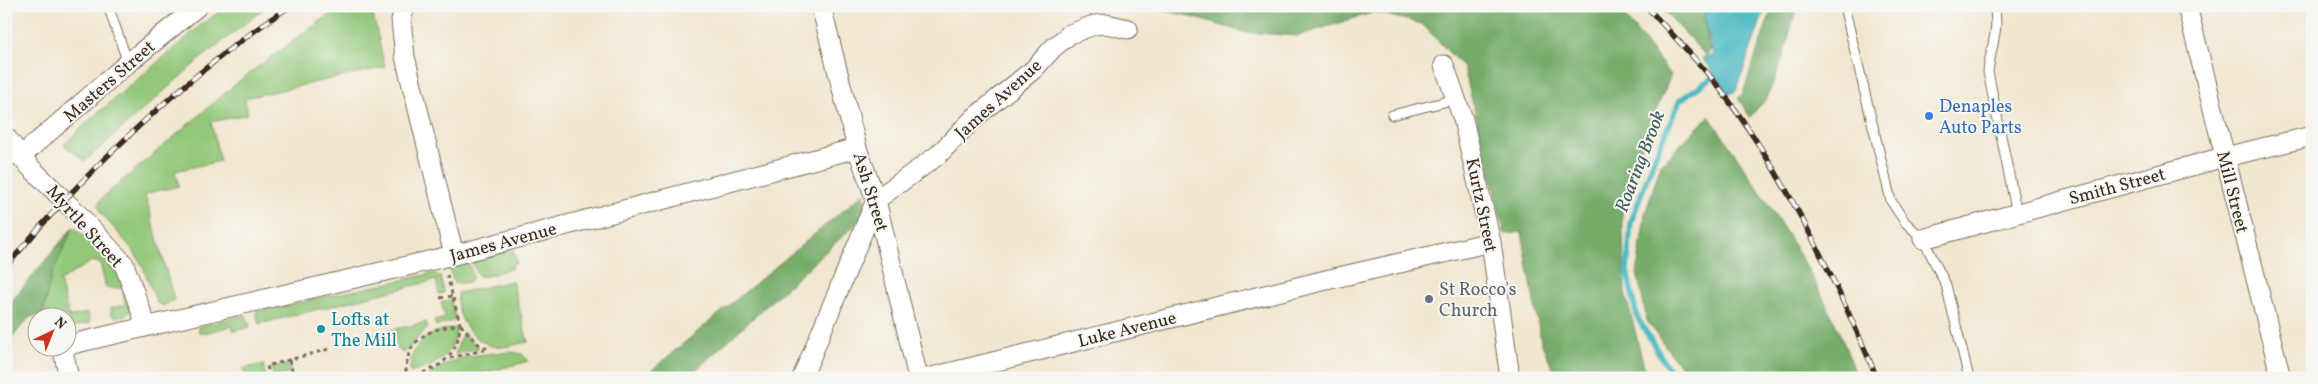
<svg xmlns="http://www.w3.org/2000/svg" width="2318" height="384" viewBox="0 0 2318 384" font-family="Vollkorn,serif">
<style>
.green{fill:#92c779;stroke:#66784c}
.forest{fill:#75ac69;stroke:#586b44}
.water{fill:#4bb9c3;stroke:#437270}
.lines{fill:none;stroke-linecap:round;stroke-linejoin:round}
.stream{stroke:#4bb9c3;stroke-width:5.5}
.lane-casing{stroke:#7b6c5c;stroke-width:11}
.street-casing{stroke:#7b6c5c;stroke-width:21}
.path{stroke:#7b6c5c;stroke-width:3;stroke-dasharray:4 4;stroke-linecap:butt}
.lane{stroke:#fff;stroke-width:9}
.street{stroke:#fff;stroke-width:19}
.rail-casing{stroke:#3b2a1e;stroke-width:5.5}
.rail{stroke:#f6f6f2;stroke-width:4;stroke-dasharray:11;stroke-linecap:butt}
.shop-dot{fill:#3f7fe0;stroke:#f6f6f2;stroke-width:2}
.worship-dot{fill:#6b7280;stroke:#f6f6f2;stroke-width:2}
.culture-dot{fill:#0f9aa8;stroke:#f6f6f2;stroke-width:2}
.labels{text-anchor:middle;stroke-width:4;stroke-linejoin:round;paint-order:stroke}
.street-label{font-size:18px;fill:#3b2a1e;stroke:#f6f6f2}
.shop-label{font-size:18px;fill:#366cbe;stroke:#f6f6f2;text-anchor:start}
.worship-label{font-size:18px;fill:#5b616d;stroke:#f6f6f2;text-anchor:start}
.culture-label{font-size:18px;fill:#0d838f;stroke:#f6f6f2;text-anchor:start}
.water-label{font-size:19px;font-style:italic;fill:#415c58;stroke:#f6f6f2}
</style>
<rect width="100%" height="100%" fill="#f6f6f2"/>
<filter id="ink" filterUnits="userSpaceOnUse"><feTurbulence type="fractalNoise" baseFrequency=".02" numOctaves="2"/><feDisplacementMap in="SourceGraphic" scale="10" xChannelSelector="R" yChannelSelector="G"/><feConvolveMatrix kernelMatrix="1 2 1 2 8 2 1 2 1" color-interpolation-filters="sRGB"/></filter>
<filter id="wash" filterUnits="userSpaceOnUse"><feTurbulence type="fractalNoise" baseFrequency=".0096" numOctaves="4" result="noise"/><feDisplacementMap in="SourceGraphic" scale="20" xChannelSelector="R" yChannelSelector="G"/><feGaussianBlur stdDeviation="1.12" result="paint"/><feColorMatrix in="noise" values="0 0 0 0 0 0 0 0 0 0 0 0 0 0 0 0 0 1.4 0 .05"/><feComposite in="paint" operator="in"/></filter>
<g filter="url(#wash)">
<rect width="100%" height="100%" fill="#f1e6ce"/>
<path class="green" d="M228 6H267L199 60 85 161 64 145 93 117 206 21Z
M341 6H371L385 67 245 98 248 114 211 122 220 161 175 171 179 186 145 194 174 300 163 306 157 303 142 265 133 250 101 213 98 205 102 198 243 78Z
M73 227 101 250 117 272 133 307 127 315 116 317 111 315V308L125 305 123 288H106L100 263 92 261 60 281 69 317 88 313 90 323 68 328V316H43L51 276Z
M513 249 517 263 512 264V268L487 276H479L475 270 472 259Z
M468 260 473 278 469 282 454 284 448 265Z
M434 273 440 276 444 293 439 294 436 280 259 324 256 312Z
M512 281 528 342C519 343 507 348 497 347 474 344 453 316 458 293Z
M451 300 456 320 436 326 434 321 445 318 441 302Z
M246 315 250 327 234 331 232 326 200 334 198 327Z
M426 322 428 328C418 335 412 348 402 353 393 341 386 336 371 339L370 335Z
M457 328C454 353 435 369 410 372 410 342 429 330 457 328Z
M463 332 479 348 455 354Z
M512 352 522 354 529 361 464 378H426C451 355 480 354 512 352Z
M263 364 266 378H246L243 369Z
M288 364 291 373 274 378 271 367Z"/>
<path class="forest" d="M1136 6H1613L1623 14 1671 75 1646 134 1622 205 1625 292 1647 378H1557L1541 342 1522 232 1505 234 1464 68 1422 24 1375 12 1297 36 1243 32 1181 14Z
M1660 6H1712L1704 16 1710 52 1706 56Z
M1773 6H1797L1783 57 1767 98 1750 117 1738 98 1743 93Z
M1709 116C1765 198 1825 283 1857 378H1689L1647 321 1637 272 1645 214 1661 164Z
M864 193 867 212 855 225 687 378H642Z
M73 227 51 276 42 315 30 317 6 344V308Z"/>
<path class="water" d="M1712 6H1766L1736 91 1729 94 1702 58 1713 55 1704 16Z"/>
<g class="lines">
<path class="stream" d="M1674 378 1637 317 1627 271 1631 222 1656 154 1680 100 1720 72"/>
</g>
</g>
<g filter="url(#ink)">
<g class="lines">
<g class="lane-casing">
<path id="lane" d="M108 6 128 63
M1844 6 1891 201 1905 222 1923 239 1946 285 1969 378
M1994 6C2000 30 1990 49 1988 72L2017 214
M1392 115 1456 99"/>
</g>
<g class="street-casing">
<path id="street" d="M405 6 401 20 405 57 454 255
M821 6 857 148 876 200 918 378
M2187 6 2281 378
M1444 65 1463 119 1491 242 1510 378
M6 137 30 167 77 213 124 264 146 325
M20 157 128 63 198 6
M1923 239 2213 160 2312 136
M68 345 454 255 857 148
M62 346 69 378
M802 378 876 200 938 155 974 118 1034 69 1053 48 1070 34 1094 25 1106 24 1128 29
M928 378 1326 280 1491 242"/>
</g>
<path class="path" d="M447 275 460 324C427 330 405 339 406 376 436 373 459 357 460 324
M440 298 452 296
M450 358 488 349 477 343 460 324
M289 360 293 373
M270 378 267 366 329 349"/>
<use href="#lane" class="lane"/>
<use href="#street" class="street"/>
<g class="rail-casing">
<path id="rail" d="M1646 6C1672 35 1701 63 1724 94 1788 181 1835 279 1877 378
M6 267C86 169 186 76 290 6"/>
</g>
<use href="#rail" class="rail"/>
</g>
</g>
<circle class="shop-dot" cx="1929" cy="116" r="5"/>
<circle class="worship-dot" cx="1429" cy="299" r="5"/>
<circle class="culture-dot" cx="321" cy="329" r="5"/>
<g class="labels">
<g class="street-label">
<text transform="translate(109 81) rotate(-41)" y="6">Masters Street</text>
<text transform="translate(998 99) rotate(-42)" y="6">James Avenue</text>
<text transform="translate(2117 186) rotate(-15)" y="6">Smith Street</text>
<text transform="translate(871 192) rotate(73)" y="6">Ash Street</text>
<text transform="translate(2233 192) rotate(76)" y="6">Mill Street</text>
<text transform="translate(1482 205) rotate(78)" y="6">Kurtz Street</text>
<text transform="translate(85 226) rotate(48)" y="6">Myrtle Street</text>
<text transform="translate(503 242) rotate(-15)" y="6">James Avenue</text>
<text transform="translate(1127 329) rotate(-14)" y="6">Luke Avenue</text>
</g>
<g class="shop-label">
<text x="1939" y="112">Denaples<tspan x="1939" dy="21">Auto Parts</tspan></text>
</g>
<g class="worship-label">
<text x="1439" y="295">St Rocco's<tspan x="1439" dy="21">Church</tspan></text>
</g>
<g class="culture-label">
<text x="331" y="325">Lofts at<tspan x="331" dy="21">The Mill</tspan></text>
</g>
<g class="water-label">
<text transform="translate(1639 161) rotate(-69)" y="7">Roaring Brook</text>
</g>
</g>
<rect width="2318" height="384" fill="none" stroke="#f6f6f2" stroke-width="25"/>
<g transform="translate(52 332) rotate(43)"><circle r="24" fill="#f6f6f2" stroke="#aba49d"/>
<path d="M0-4L9 19L0 12L-9 19Z" fill="#c8321e"/>
<text y="-8" font-size="14" font-weight="bold" text-anchor="middle" fill="#3b2a1e">N</text>
</g>
</svg>
